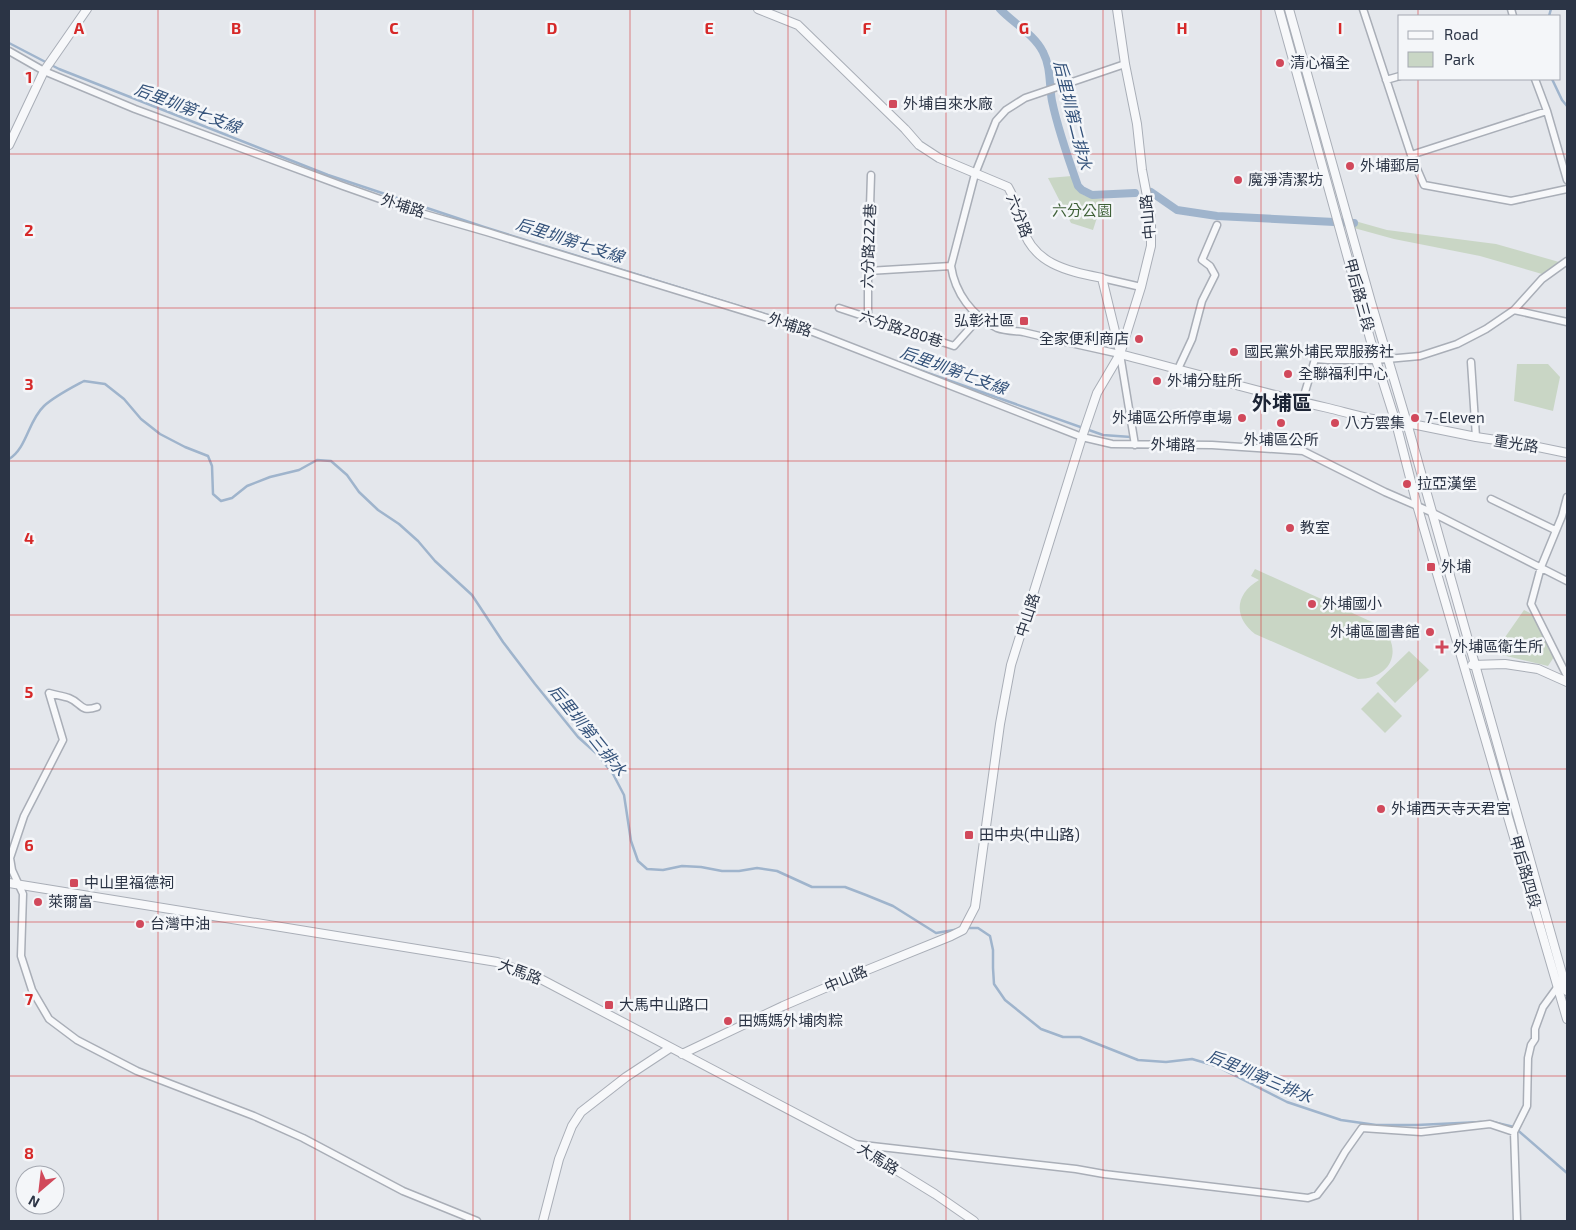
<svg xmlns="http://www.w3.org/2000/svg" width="1576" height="1230" viewBox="0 0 1576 1230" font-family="'Exo 2','Noto Sans TC',sans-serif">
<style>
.green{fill:#c9d6c5}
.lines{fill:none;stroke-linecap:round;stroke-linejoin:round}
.stream{stroke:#9fb4cc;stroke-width:2.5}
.canal{stroke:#9fb4cc;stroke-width:8}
.minor-casing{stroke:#a9aeb7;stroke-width:9}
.tertiary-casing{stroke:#a9aeb7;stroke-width:10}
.minor{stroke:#f7f8fa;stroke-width:6}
.tertiary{stroke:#f7f8fa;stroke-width:8}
.grid{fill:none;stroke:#d62828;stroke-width:1;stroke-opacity:0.55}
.poi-dot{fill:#d1495b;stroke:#f4f6f9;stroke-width:2}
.labels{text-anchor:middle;stroke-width:5;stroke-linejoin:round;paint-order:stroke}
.poi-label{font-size:15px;fill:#2b3445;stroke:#f4f6f9;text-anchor:start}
.street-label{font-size:15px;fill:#2b3445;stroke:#f4f6f9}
.park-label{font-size:15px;fill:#3f6138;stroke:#f4f6f9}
.water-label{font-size:16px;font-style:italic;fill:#34527a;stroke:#f4f6f9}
.district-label{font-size:20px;font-weight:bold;fill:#1d2536;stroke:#f4f6f9}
.grid-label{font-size:16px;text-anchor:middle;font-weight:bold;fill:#d62828;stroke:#f4f6f9;stroke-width:5;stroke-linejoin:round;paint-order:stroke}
</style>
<rect width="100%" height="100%" fill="#e4e7ec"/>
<path class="green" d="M1072 176C1079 197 1083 196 1103 199L1093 230 1071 223 1048 178Z
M1355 221 1387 230 1496 244 1559 262 1542 274 1480 256 1394 239 1354 228Z
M1517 364H1548L1560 377 1553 411 1514 401Z
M1255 569 1381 626C1404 650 1391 679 1358 679L1255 634C1233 617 1235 594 1259 580L1251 576Z
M1524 610 1532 614 1554 657 1548 666 1494 653Z
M1409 651 1429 670 1395 703 1376 683Z
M1378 692 1402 716 1385 733 1361 709Z"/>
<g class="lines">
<path class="stream" d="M1549 16 1551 9
M9 43 59 69 328 175 484 227 774 317
M1552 79 1562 100 1567 106
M908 366 1103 435 1131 437
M9 459C27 448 28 421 44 406 55 396 71 388 84 381L105 384 124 399 141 419 160 434 185 447 208 456 212 466 213 494 221 501 232 498 247 486 270 477 299 470 317 460 331 461 347 475 359 492 378 510 399 524 418 541 435 561 472 595 503 642 535 684 578 737 597 754 613 774 624 795 631 841 638 861 647 869 663 870 682 866 701 867 722 871H739L757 868 777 871 812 887H845L866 895 893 906 936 933 960 929
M965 928H978L990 936 993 950V968L994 984 1005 1000 1041 1029 1063 1037H1080L1138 1060 1166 1062 1192 1059 1216 1066 1287 1102 1341 1120 1376 1125H1417L1481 1122
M1493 1122 1514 1127 1567 1173"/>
<path class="canal" d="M1000 9C1013 23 1034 34 1043 52 1051 67 1049 85 1052 101 1058 130 1068 158 1078 186L1082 190 1092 195 1135 193
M1151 192 1177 210 1217 216 1354 223"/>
<g class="minor-casing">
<path id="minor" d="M1363 9 1411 155 1424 185 1511 201 1567 189
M1511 9 1513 16
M9 51 44 71 135 109 343 186 414 211 487 232 813 332 1082 437 1112 444 1212 445 1303 451 1385 492 1431 512 1567 581
M1125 64 1025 98 1006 110 996 121 975 174 951 266C955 293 972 316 997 328 1005 331 1015 331 1023 332 1056 340 1088 347 1120 354L1135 445
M1535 79 1547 111 1567 180
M1386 80 1400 76
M1411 155 1547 111
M868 271 951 266
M1102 278 1141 287
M839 308 954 346 980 317
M1514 310 1567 322
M868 318V271L871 175
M1471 362 1476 437
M1178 369 1192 339 1202 301 1215 275 1210 266 1202 260 1217 225
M1302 402 1315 359 1328 360H1376L1420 356 1457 344 1486 329 1514 310 1542 279 1567 261
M1567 497 1562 516 1541 567 1531 604 1567 676
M1491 499 1555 530
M97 707C80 713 82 703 69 698 63 696 56 695 49 693L63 740 24 816 10 858 12 870 23 894 21 956 32 990 49 1019 77 1040 137 1071 254 1116 303 1138 403 1191 477 1221
M854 1144 1076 1169 1104 1174 1308 1198 1317 1195 1330 1178 1345 1152 1362 1128 1421 1132 1490 1124 1514 1132
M1517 1221 1514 1132 1527 1106 1528 1058 1531 1045 1535 1039V1029L1543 1007 1559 985"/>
</g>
<g class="tertiary-casing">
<path id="tertiary" d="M758 9 798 25 905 129 919 145 939 158 1008 187C1016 200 1017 212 1022 227 1034 265 1068 271 1102 278L1120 352
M1279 9 1376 360 1396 423 1417 505 1567 1019
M1289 9 1371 302 1407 423 1567 991
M9 145 44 71 87 9
M1120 354C1190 372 1258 392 1328 408 1353 414 1381 423 1407 423L1476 437 1523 444 1567 453
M1472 665 1505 664 1538 669 1567 682
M9 883 497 962 535 976 854 1144 935 1194 974 1221
M682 1054 783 1006 867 970 951 936 963 930 975 907 1000 724 1011 665 1082 437 1097 393 1120 354 1141 287 1151 246V217L1142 170 1137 124 1125 64 1117 9
M543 1221 559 1159 572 1126 581 1112 626 1077 670 1048"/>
</g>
<use href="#minor" class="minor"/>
<use href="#tertiary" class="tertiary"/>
</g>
<path class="grid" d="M158 9V1221M315 9V1221M473 9V1221M630 9V1221M788 9V1221M946 9V1221M1103 9V1221M1261 9V1221M1418 9V16M1418 79V1221M9 154H1567M9 308H1567M9 461H1567M9 615H1567M9 769H1567M9 922H1567M9 1076H1567"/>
<g class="poi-dot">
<circle cx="1280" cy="63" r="5"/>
<rect x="888" y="99" width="10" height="10" rx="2.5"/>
<circle cx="1350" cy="166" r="5"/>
<circle cx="1238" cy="180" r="5"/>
<rect x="1019" y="316" width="10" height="10" rx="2.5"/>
<circle cx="1139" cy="339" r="5"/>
<circle cx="1234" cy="352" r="5"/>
<circle cx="1288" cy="374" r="5"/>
<circle cx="1157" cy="381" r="5"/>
<circle cx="1242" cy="418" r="5"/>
<circle cx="1415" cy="418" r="5"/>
<circle cx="1281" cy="423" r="5"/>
<circle cx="1335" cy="423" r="5"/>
<circle cx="1407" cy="484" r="5"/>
<circle cx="1290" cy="528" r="5"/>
<rect x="1426" y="562" width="10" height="10" rx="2.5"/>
<circle cx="1312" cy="604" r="5"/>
<circle cx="1430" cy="632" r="5"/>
<path d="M1439.5 639.5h5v5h5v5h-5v5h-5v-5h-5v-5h5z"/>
<circle cx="1381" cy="809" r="5"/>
<rect x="964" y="830" width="10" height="10" rx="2.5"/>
<rect x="69" y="878" width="10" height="10" rx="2.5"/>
<circle cx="38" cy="902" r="5"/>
<circle cx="140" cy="924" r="5"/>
<rect x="604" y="1000" width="10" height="10" rx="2.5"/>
<circle cx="728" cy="1021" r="5"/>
</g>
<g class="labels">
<g class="poi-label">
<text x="1290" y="68">清心福全</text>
<text x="903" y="109">外埔自來水廠</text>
<text x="1360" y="171">外埔郵局</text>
<text x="1248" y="185">魔淨清潔坊</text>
<text x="1014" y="326" text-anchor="end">弘彰社區</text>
<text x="1129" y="344" text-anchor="end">全家便利商店</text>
<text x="1244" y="357">國民黨外埔民眾服務社</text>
<text x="1298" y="379">全聯福利中心</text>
<text x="1167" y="386">外埔分駐所</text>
<text x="1232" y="423" text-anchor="end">外埔區公所停車場</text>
<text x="1425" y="423">7-Eleven</text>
<text x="1345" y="428">八方雲集</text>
<text x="1281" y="445" text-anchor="middle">外埔區公所</text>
<text x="1417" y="489">拉亞漢堡</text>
<text x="1300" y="533">教室</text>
<text x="1441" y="572">外埔</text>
<text x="1322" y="609">外埔國小</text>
<text x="1420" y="637" text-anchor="end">外埔區圖書館</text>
<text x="1453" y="652">外埔區衛生所</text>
<text x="1391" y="814">外埔西天寺天君宮</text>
<text x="979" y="840">田中央(中山路)</text>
<text x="84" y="888">中山里福德祠</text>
<text x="48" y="907">萊爾富</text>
<text x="150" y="929">台灣中油</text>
<text x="619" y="1010">大馬中山路口</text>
<text x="738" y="1026">田媽媽外埔肉粽</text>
</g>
<g class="street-label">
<text transform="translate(403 206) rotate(18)" y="5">外埔路</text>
<text transform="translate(1019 216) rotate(69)" y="5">六分路</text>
<text transform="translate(1148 217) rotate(-95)" y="5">中山路</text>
<text transform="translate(869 246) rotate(-88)" y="5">六分路222巷</text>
<text transform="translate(1359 295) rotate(75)" y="5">甲后路三段</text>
<text transform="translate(790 325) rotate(18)" y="5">外埔路</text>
<text transform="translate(901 329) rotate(18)" y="5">六分路280巷</text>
<text transform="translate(1516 444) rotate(9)" y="5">重光路</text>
<text transform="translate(1173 445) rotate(1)" y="5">外埔路</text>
<text transform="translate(1028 615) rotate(-72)" y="5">中山路</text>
<text transform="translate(1525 872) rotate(74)" y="5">甲后路四段</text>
<text transform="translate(520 972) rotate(21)" y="5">大馬路</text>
<text transform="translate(846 979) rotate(-23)" y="5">中山路</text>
<text transform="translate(878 1159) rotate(32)" y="5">大馬路</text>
</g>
<g class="park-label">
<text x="1082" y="216">六分公園</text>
</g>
<g class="water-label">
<text transform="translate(188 108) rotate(21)" y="6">后里圳第七支線</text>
<text transform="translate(1073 115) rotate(76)" y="6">后里圳第二排水</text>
<text transform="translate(570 240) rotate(18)" y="6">后里圳第七支線</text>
<text transform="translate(954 370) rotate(20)" y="6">后里圳第七支線</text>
<text transform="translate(588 730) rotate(51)" y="6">后里圳第三排水</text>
<text transform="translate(1260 1076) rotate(23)" y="6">后里圳第三排水</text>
</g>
<g class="district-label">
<text x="1282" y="410">外埔區</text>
</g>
</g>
<g class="grid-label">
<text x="79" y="34">A</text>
<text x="236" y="34">B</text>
<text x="394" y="34">C</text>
<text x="552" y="34">D</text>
<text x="709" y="34">E</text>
<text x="867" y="34">F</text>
<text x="1024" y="34">G</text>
<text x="1182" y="34">H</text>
<text x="1340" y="34">I</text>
<text x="29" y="83">1</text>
<text x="29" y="236">2</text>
<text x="29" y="390">3</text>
<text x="29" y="544">4</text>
<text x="29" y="698">5</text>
<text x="29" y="851">6</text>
<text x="29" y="1005">7</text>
<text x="29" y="1159">8</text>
</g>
<rect width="1576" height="1230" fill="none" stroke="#2b3445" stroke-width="20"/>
<rect x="1398" y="15" width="162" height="65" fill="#f4f6f9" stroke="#a4a8b1"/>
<rect x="1408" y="31" width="25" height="8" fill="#f7f8fa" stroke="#a4a8b1"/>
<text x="1444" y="40" font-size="15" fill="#2b3445">Road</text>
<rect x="1408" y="52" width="25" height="15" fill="#c9d6c5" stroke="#a4a8b1"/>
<text x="1444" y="65" font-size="15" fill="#2b3445">Park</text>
<g transform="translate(40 1190) rotate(208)"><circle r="24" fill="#f4f6f9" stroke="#a4a8b1"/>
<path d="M0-4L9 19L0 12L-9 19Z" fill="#d1495b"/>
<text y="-8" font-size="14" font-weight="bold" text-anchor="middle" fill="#2b3445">N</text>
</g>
</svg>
